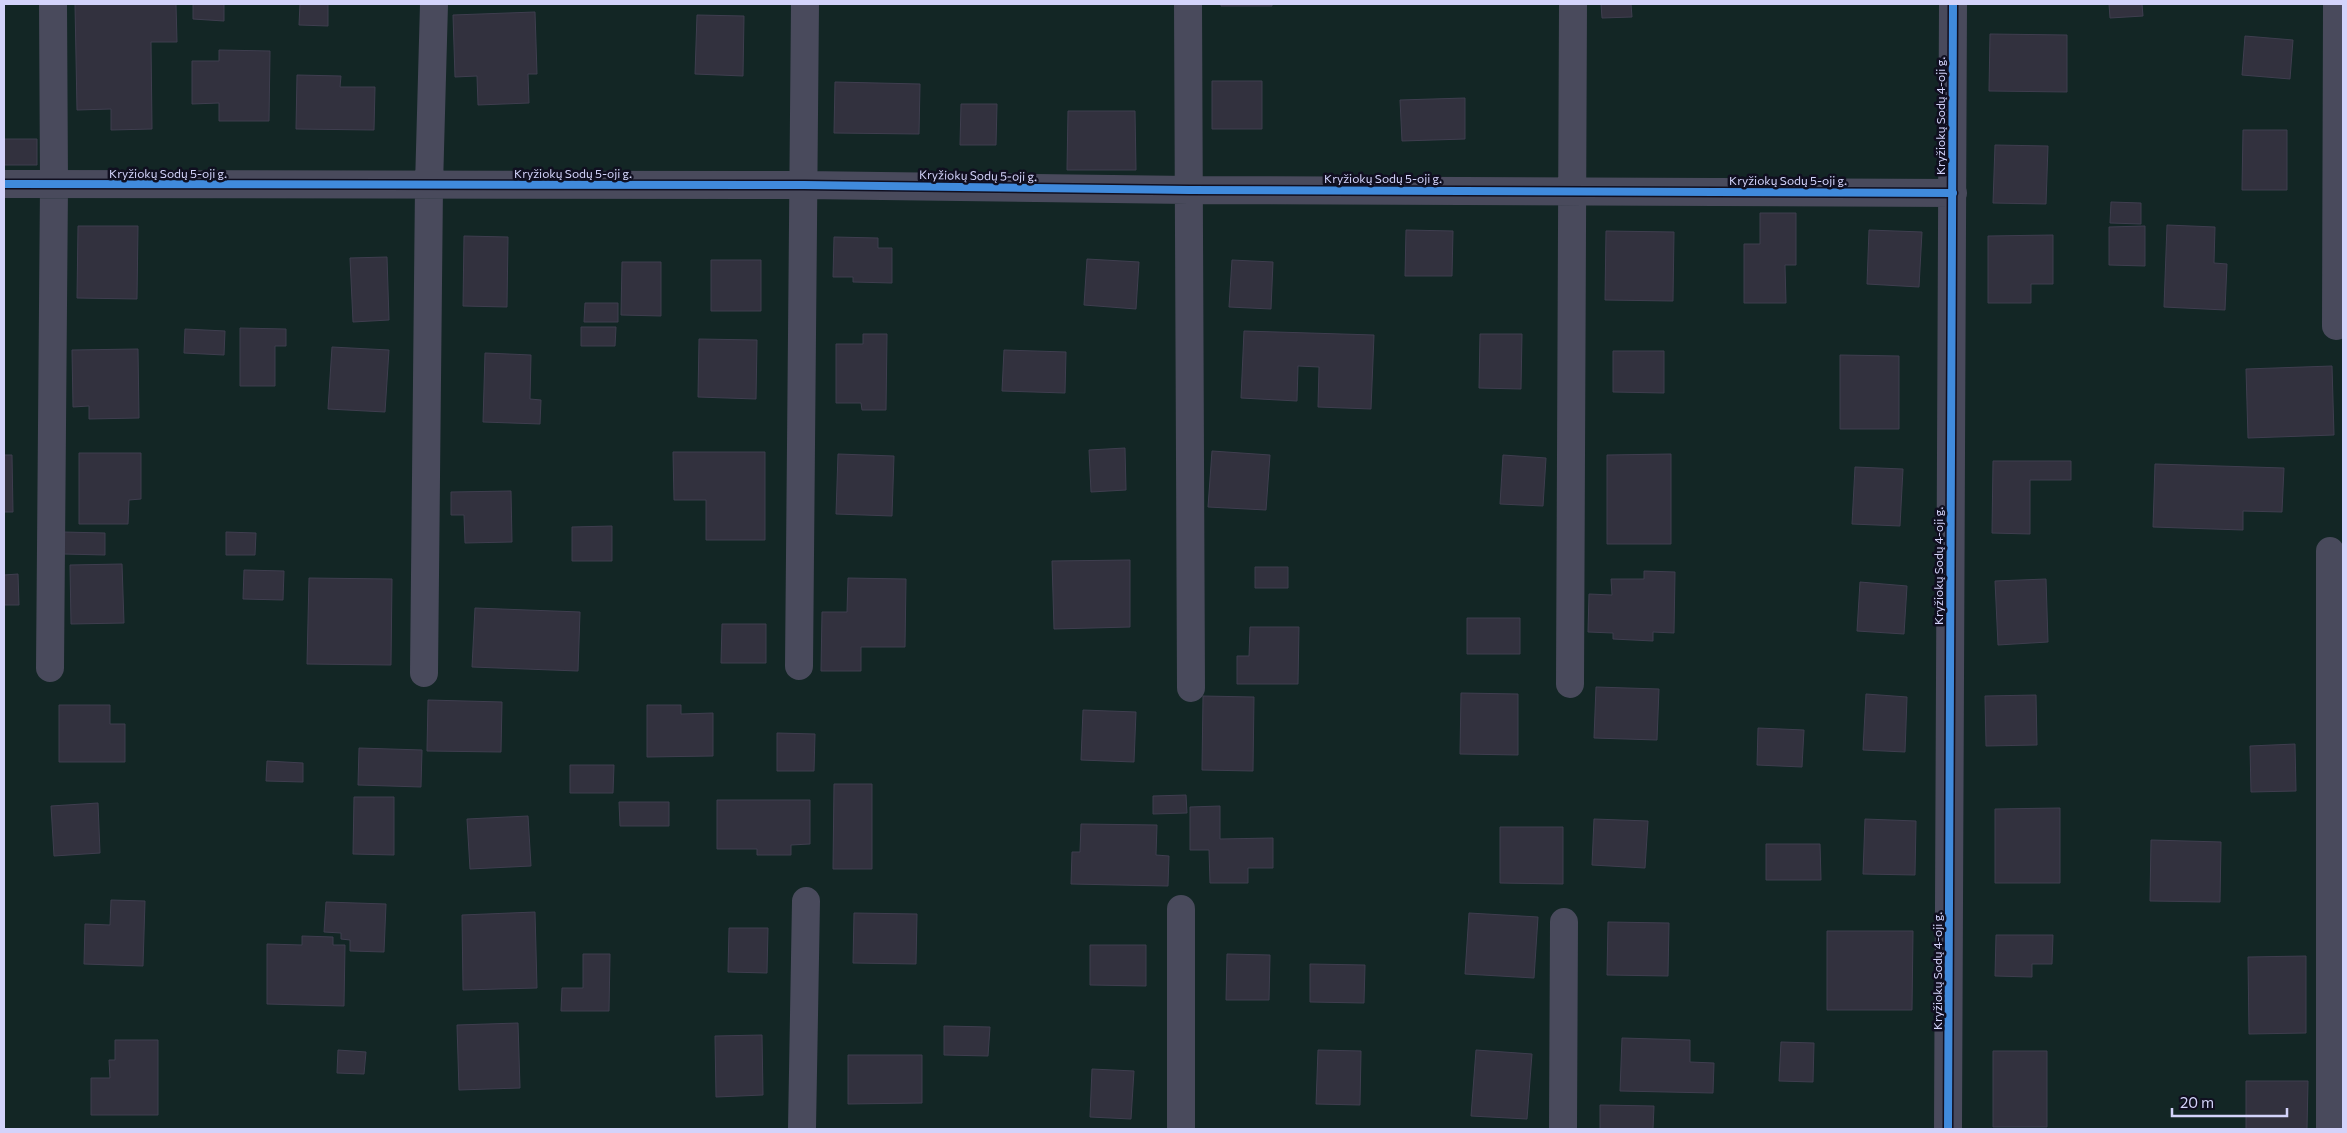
<svg xmlns="http://www.w3.org/2000/svg" width="2347" height="1133" viewBox="0 0 2347 1133" font-family="Commissioner,sans-serif">
<style>
.green{fill:#132625}
.building{fill:#32313e;stroke:#3f3e4f}
.lines{fill:none;stroke-linecap:round;stroke-linejoin:round}
.minor{stroke:#494a5c;stroke-width:28}
.cycleway-casing{stroke:#100f20;stroke-width:11}
.cycleway{stroke:#408adc;stroke-width:8}
.labels{text-anchor:middle;stroke-width:5;stroke-linejoin:round;paint-order:stroke}
.street-label{font-size:12px;fill:#d3d3fa;stroke:#100f20}
</style>
<rect width="100%" height="100%" fill="#14131c"/>
<path class="green" d="M4 4H2343V1129H4Z"/>
<path class="building" d="M75 4H176L177 42H151L152 129 111 130V109L77 110Z
M193 4H224V21L193 19Z
M300 4H328V26L299 25Z
M1221 4H1272V6H1221Z
M1601 4H1631L1632 17 1602 18Z
M2109 4H2142L2143 16 2110 18Z
M535 12 537 74H528L529 103 478 105 477 76 455 77 453 15Z
M697 15 744 16 743 76 695 74Z
M1990 34 2067 35V92L1989 91Z
M2245 36 2293 40 2290 79 2242 75Z
M219 50 270 51 269 121H219V103L192 104V61H219Z
M297 75 341 76 340 87H375L374 130 296 129Z
M1212 81H1262V129H1212Z
M835 82 920 84 919 134 834 133Z
M1465 98V139L1402 141 1400 100Z
M961 104H997L996 145H960Z
M1068 111H1135L1136 170H1067Z
M2243 130H2287V190H2242Z
M4 139H37V165H4Z
M1995 145 2048 146 2046 204 1993 203Z
M2111 202 2141 203V224L2110 223Z
M1760 213H1796V265H1785L1786 303H1744V244H1760Z
M2167 225 2215 227 2214 263 2227 264 2225 310 2164 307Z
M78 226H138L137 299 77 298Z
M2145 226V266L2109 265V227Z
M1406 230 1453 231 1452 276H1405Z
M1869 230 1922 232 1919 287 1867 284Z
M1606 231 1674 232 1673 301 1605 300Z
M2053 235V284H2031V303H1988V236Z
M464 236 508 237 507 307 463 306Z
M834 237 878 238V248H892V283L853 282V277H833Z
M387 257 389 320 353 322 350 258Z
M1087 259 1139 262 1136 309 1084 305Z
M711 260H761V311H711Z
M1232 260 1273 262 1271 309 1229 307Z
M622 262H661V316L621 315Z
M585 303H618V322H584Z
M581 327H616L615 346H581Z
M240 328 286 329V346H275V386H240Z
M185 329 225 331 224 355 184 353Z
M1244 331 1374 335 1371 409 1318 407 1319 367 1298 366 1297 401 1241 398Z
M863 334H887L886 410H862L861 403H836V344H863Z
M1480 334H1522L1521 389 1479 388Z
M699 339 757 340 756 399 698 397Z
M332 347 389 350 385 412 328 409Z
M138 349 139 418 89 419V406L73 407 72 350Z
M1004 350 1066 352 1065 393 1002 391Z
M1613 351H1664V393L1613 392Z
M485 353 531 355 530 399 541 400 540 424 483 422Z
M1840 355 1899 356V429H1840Z
M2332 366 2334 435 2248 438 2246 369Z
M1125 448 1126 490 1091 492 1089 450Z
M1212 451 1270 455 1266 510 1208 507Z
M673 452H765V540H706V500H674Z
M79 453H141V499L129 500 128 524H79Z
M838 454 894 456 892 516 836 514Z
M1671 454V544H1607V455Z
M4 455H12L13 512H4Z
M1503 455 1546 458 1543 506 1500 504Z
M1993 461H2071V480H2030V534L1992 533Z
M2155 464 2284 468 2282 512 2243 511V530L2153 527Z
M1855 467 1903 469 1900 526 1852 524Z
M511 491 512 542 465 543 464 515H451V492Z
M612 526V561H572V527Z
M63 532 105 533V555L63 554Z
M226 532 256 533 255 555H226Z
M1130 560V627L1054 629 1052 561Z
M122 564 124 623 71 624 70 565Z
M1255 567H1288V588H1255Z
M244 570 284 571 283 600 243 599Z
M1644 571 1675 572 1674 633 1653 632V641L1613 639V633L1588 632 1589 594 1612 595 1611 579H1644Z
M18 574 19 605H4V575Z
M309 578 392 579 391 665 307 664Z
M848 578 906 579 905 647H861V671H821L822 612H847Z
M2046 579 2048 642 1998 645 1995 581Z
M1860 582 1907 586 1904 634 1857 631Z
M475 608 580 612 578 671 472 667Z
M1467 618H1520V654H1467Z
M722 624H766V663H721Z
M1250 627H1299L1298 684H1237V656H1249Z
M1596 687 1659 689 1657 740 1594 738Z
M1461 693 1518 694V755L1460 754Z
M1866 694 1907 697 1905 752 1863 750Z
M2036 695 2037 745 1986 746 1985 696Z
M1203 696 1254 697 1253 771 1202 770Z
M428 700 502 702 501 752 427 751Z
M59 705H110V724H125V762H59Z
M647 705H681V714L713 713V756L647 757Z
M1083 710 1136 712 1134 762 1081 760Z
M1758 728 1804 730 1802 767 1757 765Z
M777 733 815 734 814 771H777Z
M2295 744 2296 791 2251 792 2250 746Z
M359 748 422 750 421 787 358 785Z
M267 761 303 763V782L266 781Z
M570 765H614L613 793H570Z
M834 784H872V869H833Z
M1186 795 1187 813 1153 814V796Z
M354 797H394V855L353 854Z
M717 800H810V844L791 845V855H757V849H717Z
M619 802H669V826H620Z
M98 803 100 853 54 856 51 806Z
M1220 806V839L1273 838V868H1248V883H1210L1209 850H1190V807Z
M2060 808V883H1995V809Z
M528 816 531 866 470 869 467 819Z
M1594 819 1648 821 1645 868 1592 865Z
M1865 819 1916 821 1915 875 1863 874Z
M1081 824 1157 825 1156 855 1169 856 1168 886 1071 884 1072 852H1080Z
M1500 827H1563V884L1500 883Z
M2151 840 2221 842 2220 902 2150 901Z
M1766 844H1820L1821 880H1766Z
M111 900 145 901 143 966 84 964 85 924 110 925Z
M326 902 386 904 384 952 350 951V940L341 939V933L324 932Z
M535 912 537 988 463 990 462 915Z
M854 913 917 914 916 964 853 963Z
M1469 913 1538 917 1534 978 1465 974Z
M1608 922 1669 923 1668 976 1607 975Z
M729 928H768L767 973 728 972Z
M1827 931H1913L1912 1010H1827Z
M1996 935H2053L2052 964H2032V977L1995 976Z
M302 936 333 937V945H345L344 1006 267 1004V944L302 945Z
M1090 945H1146V986L1090 985Z
M583 954H610L609 1011H561L562 988H583Z
M1227 954 1270 955 1269 1000H1226Z
M2306 956V1033L2249 1034 2248 957Z
M1310 964 1365 965 1364 1003 1310 1002Z
M518 1023 520 1088 459 1090 457 1025Z
M944 1026 990 1027 988 1056 944 1055Z
M762 1035 763 1095 716 1097 715 1036Z
M1622 1038 1690 1040V1062L1714 1063 1713 1093 1620 1091Z
M115 1040H158V1115H91V1078H110L109 1060H115Z
M1781 1042 1814 1043 1813 1082 1779 1081Z
M338 1050 366 1052 364 1074 337 1073Z
M1318 1050 1361 1051 1360 1105 1316 1104Z
M1476 1050 1532 1054 1527 1119 1471 1116Z
M1993 1051H2047V1127H1993Z
M848 1055H922V1103L848 1104Z
M1092 1069 1134 1071 1131 1119 1090 1117Z
M2246 1081H2308L2307 1129H2246Z
M1600 1105 1654 1106 1653 1129H1600Z"/>
<g class="lines">
<path class="minor" d="M1188 4 1191 688
M4 184 804 185 1189 190 1953 193
M2336 326 2337 4
M2330 551V1129
M799 666 805 4
M50 668 54 185 53 4
M424 673 429 186 434 4
M1570 684 1573 4
M1181 909V1129
M802 1129 806 901
M1563 1129 1564 922
M1948 1129 1953 4"/>
<g class="cycleway-casing">
<path id="cycleway" d="M4 184 804 185 1189 190 1953 193
M1948 1129 1953 4"/>
</g>
<use href="#cycleway" class="cycleway"/>
</g>
<g class="labels">
<g class="street-label">
<text transform="translate(1941 116) rotate(-90)" y="4">Kryžiokų Sodų 4-oji g.</text>
<text x="168" y="178">Kryžiokų Sodų 5-oji g.</text>
<text x="573" y="178">Kryžiokų Sodų 5-oji g.</text>
<text transform="translate(978 176) rotate(1)" y="4">Kryžiokų Sodų 5-oji g.</text>
<text x="1383" y="183">Kryžiokų Sodų 5-oji g.</text>
<text x="1788" y="185">Kryžiokų Sodų 5-oji g.</text>
<text transform="translate(1939 566) rotate(-90)" y="4">Kryžiokų Sodų 4-oji g.</text>
<text transform="translate(1938 971) rotate(-90)" y="4">Kryžiokų Sodų 4-oji g.</text>
</g>
</g>
<rect width="2347" height="1133" fill="none" stroke="#d3d3fa" stroke-width="10"/>
<path d="M2172 1108v8h115v-8" fill="none" stroke="#d3d3fa" stroke-width="2.5"/>
<text x="2180" y="1108" font-size="15" fill="#d3d3fa" stroke="#100f20" stroke-width="4" paint-order="stroke">20 m</text>
</svg>
